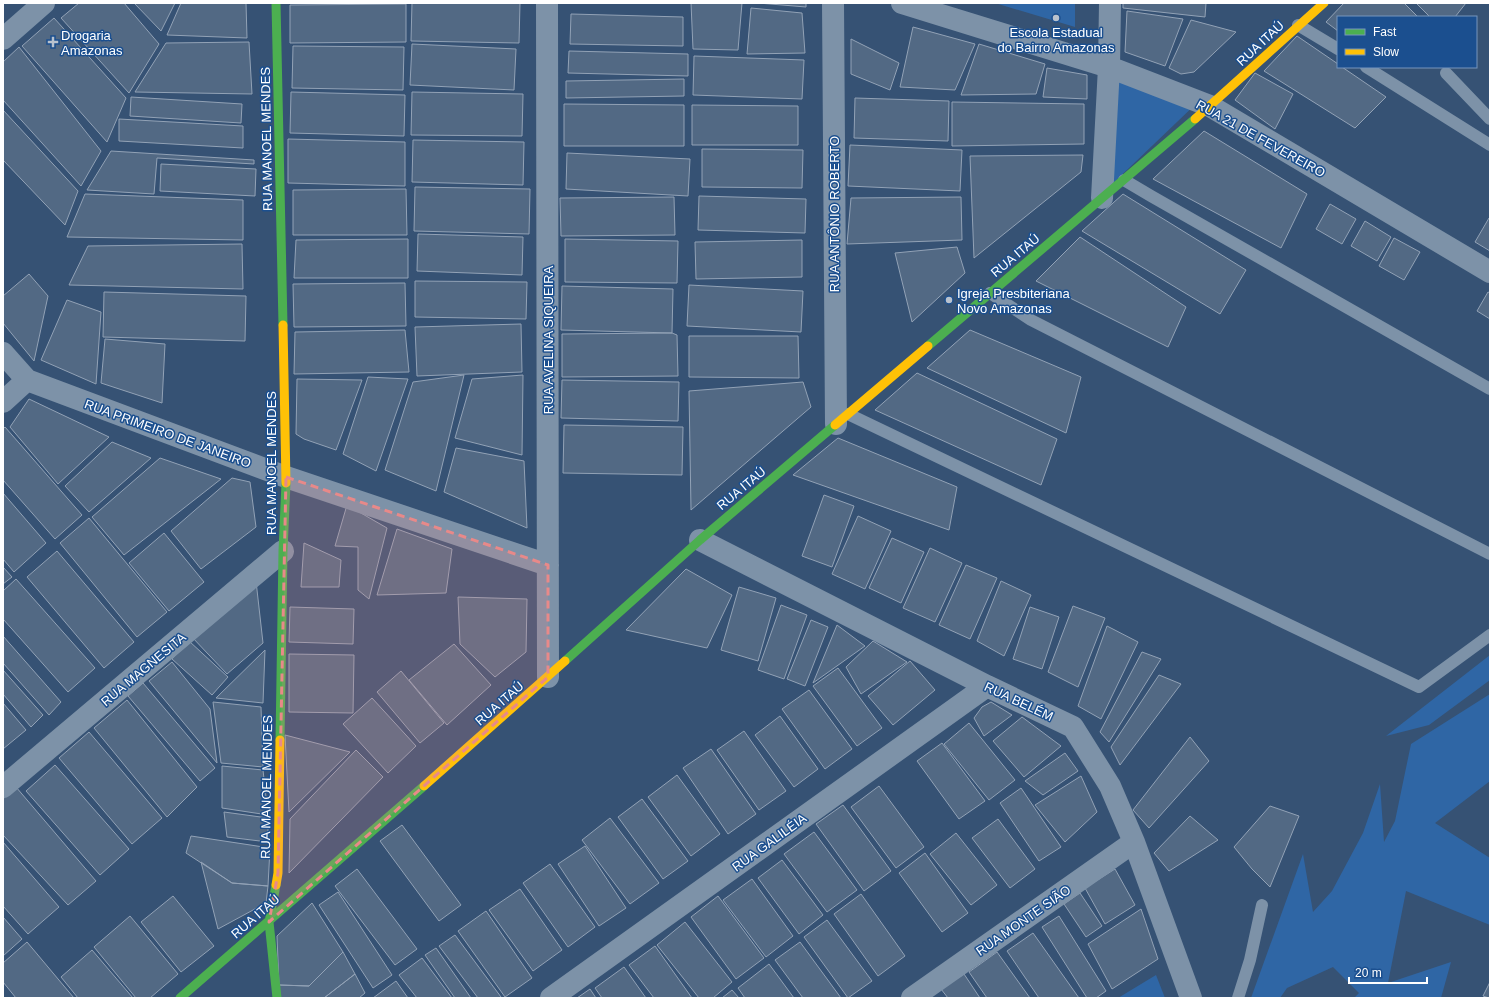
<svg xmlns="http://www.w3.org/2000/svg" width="1493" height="1001" viewBox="0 0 1493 1001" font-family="Helvetica,sans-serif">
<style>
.green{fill:#2f66a5}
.building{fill:#526984;stroke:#92a2b6}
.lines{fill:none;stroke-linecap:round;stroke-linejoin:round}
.lane{stroke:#7d92a8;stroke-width:12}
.street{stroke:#7d92a8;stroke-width:22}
.fast{stroke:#4caf50;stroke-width:9}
.slow{stroke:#ffc107;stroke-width:9}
.marked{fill:#e88989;fill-opacity:0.2;stroke:#e88989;stroke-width:3;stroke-dasharray:8 5;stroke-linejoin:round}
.poi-dot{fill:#b9c2ce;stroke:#1b4f8f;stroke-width:1.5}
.labels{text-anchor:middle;stroke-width:3;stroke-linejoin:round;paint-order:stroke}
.poi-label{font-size:13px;fill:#fff;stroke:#1b4f8f;text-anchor:start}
.street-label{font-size:13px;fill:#fff;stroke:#1b4f8f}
</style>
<rect width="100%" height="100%" fill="#365274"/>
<path class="green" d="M995 3H1075V27Z
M1109 67 1201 99 1106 190Z
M1490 655V680L1429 725 1386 736Z
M1490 694V781L1435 823 1490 858V925L1406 891 1388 983 1451 962 1441 998H1354L1359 993 1333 967 1287 988 1280 998H1251L1303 854 1313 912 1332 891 1363 833 1380 784 1384 842 1395 821 1411 744Z
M1156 975 1165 998H1118Z"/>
<path class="building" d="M79 3H124L159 44 129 93 61 18Z
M134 3H175L161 31Z
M181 3H246L247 38 167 35Z
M412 3H520L519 43 411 41Z
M691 3H742L738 50 693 49Z
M758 3H806V7Z
M1123 3H1206L1205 17 1123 8Z
M1344 3H1404L1418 17H1338V31L1326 22Z
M1416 3H1466L1455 17H1430Z
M406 4V42L290 43V5Z
M751 8 802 13 805 53 747 54Z
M1127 11 1183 19 1165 66 1125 52Z
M571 14 683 17V46L570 44Z
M54 18 126 98 107 142 22 46Z
M1191 20 1236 32 1194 72 1181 74 1169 68Z
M913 27 975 44 955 90 900 87Z
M1297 36 1338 64V67H1342L1386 97 1355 128 1264 71Z
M851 39 899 63 890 90 851 74Z
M249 42 252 94 135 92 166 43Z
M412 44 516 49 514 90 410 85Z
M979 44 1045 64 1036 94 961 95Z
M293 46 404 47 403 90 292 88Z
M19 47 101 151 81 186 3 100V62Z
M569 51 688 54V76L568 73Z
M694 56 804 60 802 99 693 95Z
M1047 68 1087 75V99L1043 97Z
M1255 73 1293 94 1275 129 1235 100Z
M684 79V96L566 98V81Z
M291 92 405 95 404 136 290 133Z
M412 92 523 94 522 136 411 135Z
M131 97 242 104 241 123 130 116Z
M855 98 949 101 948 141 854 138Z
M952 102 1084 104V144L952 146Z
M564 104 684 105V146H564Z
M692 105 798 106V145H692Z
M3 110 78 191 65 225 3 160Z
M119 119 243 126V148L119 141Z
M1204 131 1307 194 1281 248 1153 179Z
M288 139 405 142V186L288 183Z
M413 140 524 142 523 185 412 182Z
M850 145 962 150 960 191 848 186Z
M702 149 803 150 802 188 702 187Z
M111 151 254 160V164L157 158 154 194 87 190Z
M567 153 690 159 688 196 566 189Z
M1083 155 1081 172 974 258 970 156Z
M161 164 256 169 255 196 160 191Z
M415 187 530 189 529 234 414 231Z
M406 189 407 235H293V190Z
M85 194 243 200V240L67 237Z
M1123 194 1246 270 1220 314 1082 231Z
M699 196 806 199 805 233 698 230Z
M674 197 675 235 561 236 560 198Z
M961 197 962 240 847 244 851 198Z
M1330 204 1356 219 1342 244 1316 229Z
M1489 218 1490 219V251L1475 242Z
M1365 221 1391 237 1377 261 1351 246Z
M418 234 523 237 522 275 417 271Z
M1080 237 1186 307 1168 347 1036 281Z
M1394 238 1420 252 1404 280 1379 266Z
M408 239V278H294L296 240Z
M565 239 678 241 677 283 565 282Z
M802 240V277L696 279 695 242Z
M242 244 243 289 69 285 88 246Z
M957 247 965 273 912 322 895 253Z
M29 274 48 296 34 361 3 323V296Z
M415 281 527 282 526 319 415 317Z
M405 283 406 326 294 327 293 284Z
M689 285 803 291 801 332 687 326Z
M562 286 673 289 672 333 561 330Z
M104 292 246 296 245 341 103 337Z
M1488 292 1490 293V319L1477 311Z
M67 300 101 312 96 384 41 360Z
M521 324 522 372 417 376 415 327Z
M405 330 409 372 294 374 295 332Z
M970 330 1081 377 1066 433 927 368Z
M672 333 677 335 678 376 562 377V334Z
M689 336H798L799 378 689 377Z
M105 339 165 344 162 403 101 383Z
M917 373 1057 439 1041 485 875 410Z
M464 375 436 491 385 470 413 382Z
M523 375 522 455 455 438 472 379Z
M368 377 408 379 376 471 343 454Z
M297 379 362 380 336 450 304 439 296 434Z
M562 380 679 382 678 421 561 418Z
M803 382 811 407 691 510 689 391Z
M29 399 109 437 58 484 10 427Z
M564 425 683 427 682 475 563 473Z
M5 427 82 515 55 539 3 480V429Z
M838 438 957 487 949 530 793 475Z
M112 442 151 458 89 512 65 486Z
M456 448 524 461 527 528 444 492Z
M160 458 221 479 124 555 92 517Z
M232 478 250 482 256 527 201 569 171 531Z
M3 493 46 543 14 572 3 559Z
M824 495 854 506 832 567 802 556Z
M347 505 387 528 369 599 358 590V547L335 546Z
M858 516 891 531 865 589 832 574Z
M89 518 167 612 137 637 60 543Z
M397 529 452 549 446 593 377 595Z
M164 533 204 582 169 611 129 563Z
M892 538 924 552 901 603 869 588Z
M304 543 341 560 339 587H301Z
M930 548 962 563 935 622 903 608Z
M57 551 134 642 104 668 27 577Z
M966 565 997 578 970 639 939 625Z
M3 567 12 577 3 584Z
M686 569 732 595 707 648 626 630Z
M16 579 95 668 68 692 3 619V591Z
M256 581 263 643 227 674 191 636Z
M1001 581 1031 595 1004 656 977 641Z
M739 587 776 598 758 661 721 650Z
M458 597 527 599 526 652 495 677 460 644Z
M781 605 807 615 784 679 758 670Z
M1073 606 1105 618 1078 687 1048 672Z
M290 607 354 609 353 644 289 642Z
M1030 607 1059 617 1042 669 1013 659Z
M811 620 828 627 805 686 787 679Z
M837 625 865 646 813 683Z
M1107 626 1138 642 1101 719 1078 706Z
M3 636 61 702 49 715 3 663Z
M189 641 228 677 212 695 172 659Z
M873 641 907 662 861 694 846 667Z
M454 644 491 685 447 725 409 680Z
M265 650 263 703 216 698Z
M1142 652 1161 659 1109 742 1100 732Z
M289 654 354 655 353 713 289 712Z
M910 661 935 690 893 725 868 696Z
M172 662 210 709 217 763 149 681Z
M838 668 882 728 857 746 813 686Z
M3 670 43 715 31 727 3 694Z
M401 671 444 723 420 743 377 692Z
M1159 675 1181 684 1120 765 1111 747Z
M143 683 215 768 200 781 128 696Z
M809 690 852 749 825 769 782 709Z
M372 698 416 746 388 773 343 724Z
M127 700 197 787 167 817 94 728Z
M213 702 261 707 263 767 221 763Z
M991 702 1012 715 984 736 974 718 982 707Z
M3 703 26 730 3 749Z
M780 716 818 769 794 787 755 735Z
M1022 717 1061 746 1024 777 993 741Z
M969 723 1015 780 989 800 944 744Z
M744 731 786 791 759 810 717 750Z
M89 732 162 818 132 844 59 758Z
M285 735 350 752 289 812Z
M1190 737 1209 761 1149 828 1133 810Z
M942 743 985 801 959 819 917 761Z
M711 749 756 814 728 834 683 768Z
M356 750 383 777 289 873 290 819Z
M1065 753 1078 771 1043 795 1025 781Z
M55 765 129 849 100 875 26 791Z
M222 766 263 770 268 815 222 808Z
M677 775 720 834 691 856 648 797Z
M1081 776 1097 812 1065 842 1035 805Z
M879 786 924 847 896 868 851 807Z
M16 787 96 881 68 905 3 835V799Z
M1021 788 1061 847 1039 861 1000 803Z
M642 799 688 861 663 879 618 817Z
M843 805 891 871 864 891 816 824Z
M1270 806 1299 816 1270 887 1252 869 1234 847Z
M224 812 268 818V842L227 837Z
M1190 816 1218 840 1169 871 1154 853Z
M610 818 659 883 630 904 582 840Z
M998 819 1035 869 1010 888 972 838Z
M402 825 461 905 439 921 380 841Z
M814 832 857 890 827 912 784 854Z
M956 833 997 885 971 905 930 854Z
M191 836 270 848 268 886 232 883 186 853Z
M3 842 59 907 28 934 3 906Z
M585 846 626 908 599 926 558 864Z
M925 853 968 913 942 932 899 873Z
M782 860 823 915 799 934 758 878Z
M201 862 232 883 268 886 266 903 218 929Z
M550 864 595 927 568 947 523 883Z
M357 869 417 949 395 965 335 886Z
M1115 869 1135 905 1105 924 1085 888Z
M752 879 793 936 766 957 723 900Z
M520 889 562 950 533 971 489 910Z
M338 892 392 975 373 988 319 905Z
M1080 893 1102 926 1086 937 1064 904Z
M861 894 905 956 878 976 834 914Z
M173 896 214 946 181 972 141 922Z
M718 896 764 958 736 979 691 917Z
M312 903 343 952 309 986 279 985 277 936Z
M1141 909 1158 959 1112 989 1088 944Z
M486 911 532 978 505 997 458 931Z
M130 916 178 974 150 998H136L94 947Z
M1059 916 1106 991 1096 998H1087L1042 927Z
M3 917 22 939 3 956Z
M827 920 872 981 848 998 804 937Z
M685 922 732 982 713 998H699L657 945Z
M1033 933 1079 998H1039L1007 951Z
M455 935 501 997 499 998H478L439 946Z
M27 942 74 998H16L3 982V963Z
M800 942 841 998H803L775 960Z
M655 946 692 998H654L629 965Z
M436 948 471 998H455L425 955Z
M92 950 133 998H78L61 977Z
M343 952 355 974 324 998H280L279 985 309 986Z
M997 952 1030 998H987L969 972Z
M422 958 452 998H417L399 975Z
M769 964 794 998H745L738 988Z
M624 967 646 998H602L595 988Z
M355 974 365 993 359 998H324Z
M964 974 980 998H948L941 989Z
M396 981 408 998H373Z
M1490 982V998H1489L1483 996Z
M590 989 596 998H577Z
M732 990 739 998H722Z"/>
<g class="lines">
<path class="lane" d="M1298 25 1338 49
M1366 67 1490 145
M1446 73 1490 119
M1124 180 1151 196 1490 389
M990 293 1031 320 1490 554
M848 414 1419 687 1490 635
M1238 998 1250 960 1262 905"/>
<path class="street" d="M547 3 548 677
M833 3 836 424
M902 3 1109 67 1210 106 1490 272
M3 39 44 3
M1102 198 1109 67 1110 3
M3 353 27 380 286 477 548 565
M3 402 27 380
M700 540 987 686 1073 727 1110 786 1134 842 1191 998
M3 787 283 551
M551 998 987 686
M912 998 1134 842"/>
<path class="fast" d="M276 3 283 325
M928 346 1195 119
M565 661 700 540 835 425
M280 740 283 551 286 483
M276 885 269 922 277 998
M180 998 424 786"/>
<path class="slow" d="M1195 119 1324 3
M283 325 286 483
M835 425 928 346
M424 786 565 661
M276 885 278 873 280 740"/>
</g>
<path class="marked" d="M286 477 548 565V677L269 922 278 873Z"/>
<g class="poi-dot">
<circle cx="1056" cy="18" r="4"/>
<path d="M51 36h4v4h4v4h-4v4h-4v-4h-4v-4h4z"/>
<circle cx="949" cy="300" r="4"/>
</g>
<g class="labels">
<g class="poi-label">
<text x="1056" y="37" text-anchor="middle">Escola Estadual<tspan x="1056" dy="15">do Bairro Amazonas</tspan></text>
<text x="61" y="40">Drogaria<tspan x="61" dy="15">Amazonas</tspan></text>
<text x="957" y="298">Igreja Presbiteriana<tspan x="957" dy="15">Novo Amazonas</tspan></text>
</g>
<g class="street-label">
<text transform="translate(1260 43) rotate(-43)" y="5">RUA ITAÚ</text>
<text transform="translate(1261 138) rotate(29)" y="5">RUA 21 DE FEVEREIRO</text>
<text transform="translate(266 139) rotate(-91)" y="5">RUA MANOEL MENDES</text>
<text transform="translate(834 214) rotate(-90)" y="5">RUA ANTÔNIO ROBERTO</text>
<text transform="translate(1015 255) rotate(-40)" y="5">RUA ITAÚ</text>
<text transform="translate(548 340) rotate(-90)" y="5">RUA AVELINA SIQUEIRA</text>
<text transform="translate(168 433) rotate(20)" y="5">RUA PRIMEIRO DE JANEIRO</text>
<text transform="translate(271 463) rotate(-90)" y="5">RUA MANOEL MENDES</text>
<text transform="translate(741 488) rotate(-40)" y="5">RUA ITAÚ</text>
<text transform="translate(143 669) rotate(-40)" y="5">RUA MAGNESITA</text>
<text transform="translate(1019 701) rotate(25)" y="5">RUA BELÉM</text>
<text transform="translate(499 703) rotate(-41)" y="5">RUA ITAÚ</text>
<text transform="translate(266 787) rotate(-89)" y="5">RUA MANOEL MENDES</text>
<text transform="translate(769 842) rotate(-36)" y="5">RUA GALILÉIA</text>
<text transform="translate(255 916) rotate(-41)" y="5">RUA ITAÚ</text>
<text transform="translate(1023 920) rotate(-35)" y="5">RUA MONTE SIÃO</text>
</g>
</g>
<rect width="1493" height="1001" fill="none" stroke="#ffffff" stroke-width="8"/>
<rect x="1337" y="16" width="140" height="52" fill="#1b4f8f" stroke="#7695bc"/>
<rect x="1345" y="29" width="20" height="6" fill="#4caf50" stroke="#7695bc"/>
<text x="1373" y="36" font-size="12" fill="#ffffff">Fast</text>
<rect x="1345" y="49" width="20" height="6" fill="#ffc107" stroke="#7695bc"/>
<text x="1373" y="56" font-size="12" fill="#ffffff">Slow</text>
<path d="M1349 977v6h78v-6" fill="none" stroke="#ffffff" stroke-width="2"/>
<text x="1355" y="977" font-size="12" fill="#ffffff" stroke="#1b4f8f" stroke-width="3" paint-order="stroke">20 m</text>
</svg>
